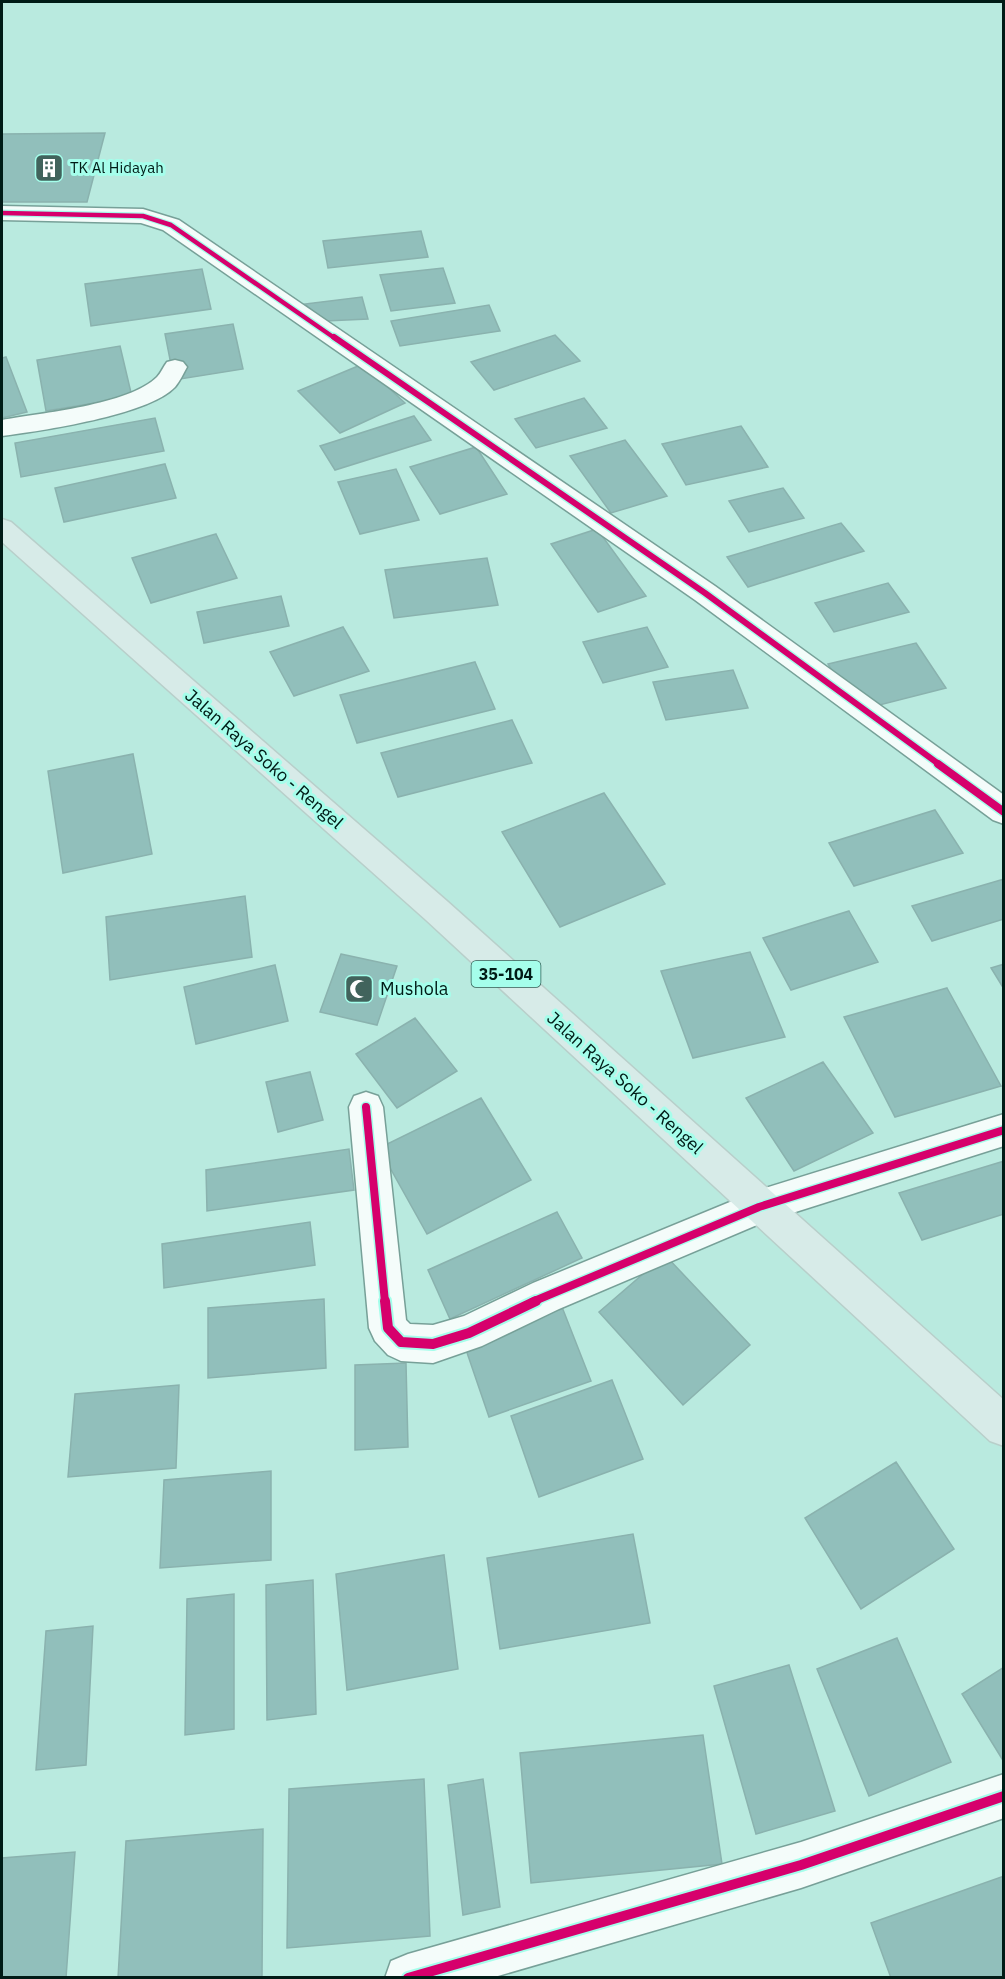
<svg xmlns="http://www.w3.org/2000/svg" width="1005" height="1979" viewBox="0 0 1005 1979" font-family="'IBM Plex Sans',sans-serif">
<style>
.building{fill:#91bfbb;stroke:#8ab2ae;stroke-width:1.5}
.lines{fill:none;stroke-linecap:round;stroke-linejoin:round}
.minor-casing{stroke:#77a098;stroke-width:3}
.primary-casing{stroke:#b8cfca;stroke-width:3}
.minor{fill:#f4fcfa;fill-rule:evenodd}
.primary{fill:#d7ebe8;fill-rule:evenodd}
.cycleway-far3-casing{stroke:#a5feeb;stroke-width:7}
.cycleway-far2-casing{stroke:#a5feeb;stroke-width:9}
.cycleway-far1-casing{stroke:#a5feeb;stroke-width:11}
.cycleway-casing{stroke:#a5feeb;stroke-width:14}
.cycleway-far3{stroke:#d6006c;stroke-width:4.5}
.cycleway-far2{stroke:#d6006c;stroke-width:6}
.cycleway-far1{stroke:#d6006c;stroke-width:8}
.cycleway{stroke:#d6006c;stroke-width:10}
.labels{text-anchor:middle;stroke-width:6;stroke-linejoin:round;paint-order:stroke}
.far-poi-label{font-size:15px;fill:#001b16;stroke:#a5feeb;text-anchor:start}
.shield{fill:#a5feeb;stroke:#325f56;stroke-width:1.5}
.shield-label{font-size:16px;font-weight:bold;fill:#001b16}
.street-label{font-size:18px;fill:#001b16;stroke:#a5feeb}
.poi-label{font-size:18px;fill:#001b16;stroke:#a5feeb;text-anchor:start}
</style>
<rect width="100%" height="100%" fill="#b9eadf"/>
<path class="building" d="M105 133 87 202H2V134Z
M421 231 428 257 328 268 323 241Z
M443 268 455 303 391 311 380 275Z
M202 269 211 309 91 326 85 284Z
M362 297 368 319 325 321 305 304Z
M489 305 500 331 400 346 391 321Z
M233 324 243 369 174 380 165 334Z
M555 335 580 361 494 390 471 362Z
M120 346 132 397 46 411 37 360Z
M6 357 27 412 2 418V358Z
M363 364 405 403 340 433 298 391Z
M584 398 607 428 536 448 515 419Z
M414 416 431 440 335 470 320 446Z
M155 418 164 451 21 477 15 443Z
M741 426 768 467 686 485 662 444Z
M625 440 667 496 611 513 570 456Z
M476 447 507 494 440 514 410 467Z
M165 464 176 498 64 522 55 488Z
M396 469 419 520 360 534 338 482Z
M783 488 804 518 749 532 729 501Z
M841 523 864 551 748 587 727 557Z
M597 529 646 596 598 612 551 544Z
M216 534 237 578 151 603 132 558Z
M487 558 498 605 394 618 385 570Z
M888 583 909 612 834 632 815 603Z
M281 596 289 626 204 643 197 612Z
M343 627 369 671 294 696 270 652Z
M647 627 668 667 603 683 583 642Z
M916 643 946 688 856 711 828 664Z
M475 662 495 709 357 743 340 695Z
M733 670 748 708 666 720 653 682Z
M512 720 532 763 398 797 381 753Z
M133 754 152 854 63 873 48 771Z
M604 793 665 884 560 927 502 832Z
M935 810 963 853 854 886 829 843Z
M1004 879V919L932 941 912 906Z
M245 896 252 957 110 980 106 917Z
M849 911 878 962 791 990 763 938Z
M750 952 785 1037 693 1058 661 971Z
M341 954 397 966 377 1025 320 1012Z
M1004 964V989L991 968Z
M275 965 288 1021 196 1044 184 987Z
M947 988 1001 1086 895 1117 844 1017Z
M415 1018 457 1071 397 1108 356 1054Z
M823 1062 873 1133 794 1171 746 1098Z
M310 1072 323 1120 278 1132 266 1082Z
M481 1098 531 1180 427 1234 379 1148Z
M349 1149 354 1190 207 1211 206 1170Z
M1004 1161V1214L922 1240 899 1193Z
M557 1212 582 1258 450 1319 428 1270Z
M310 1222 315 1265 164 1288 162 1244Z
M665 1255 750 1345 683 1405 599 1312Z
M324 1299 326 1368 208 1378V1308Z
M562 1307 591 1381 489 1417 463 1341Z
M406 1363 408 1447 355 1450V1365Z
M612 1380 643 1459 539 1497 511 1416Z
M179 1385 176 1468 68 1477 75 1394Z
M896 1462 954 1549 861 1609 805 1518Z
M271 1471V1560L160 1568 164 1480Z
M633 1534 650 1623 500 1649 487 1558Z
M444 1555 458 1669 347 1690 336 1574Z
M313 1580 316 1714 267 1720 266 1585Z
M234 1594V1729L185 1735 187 1599Z
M93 1626 86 1765 36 1770 46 1631Z
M897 1638 951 1762 869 1796 817 1669Z
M789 1665 835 1811 756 1834 714 1686Z
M1004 1667V1762L962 1694Z
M703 1735 722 1864 531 1883 520 1753Z
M424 1779 430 1936 287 1948 289 1789Z
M483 1779 500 1907 463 1915 448 1785Z
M263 1829 262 1978H118L126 1841Z
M75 1852 66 1978H2V1858Z
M1004 1876V1978H891L871 1923Z"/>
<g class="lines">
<g class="minor-casing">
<path id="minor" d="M2 206 143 209 179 220 715 586 1004 795V824L993 820 695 600 163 230 141 223 2 220Z
M175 360 183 362 187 367C183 374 180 381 175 387 149 415 41 431 2 436V420C40 413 129 405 157 377 161 373 163 367 167 362Z
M366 1092 378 1096 383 1107 406 1320 410 1324 433 1325 464 1316 533 1283 759 1190 1004 1114V1146L764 1222 559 1309 482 1346 433 1363 401 1361 388 1355 375 1341 369 1328 349 1107 354 1096Z
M1004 1774V1818L801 1888 491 1978H385L391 1961 408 1954 801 1842Z"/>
</g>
<g class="primary-casing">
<path id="primary" d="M2 519 11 522 448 902 1004 1400V1446L990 1441 426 920 2 542Z"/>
</g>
<use href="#minor" class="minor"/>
<use href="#primary" class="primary"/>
<g class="cycleway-far3-casing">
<path id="cycleway-far3" d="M2 213 143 216 171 225 336 339"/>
</g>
<g class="cycleway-far2-casing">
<path id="cycleway-far2" d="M334 337 705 593 940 765"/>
</g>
<g class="cycleway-far1-casing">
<path id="cycleway-far1" d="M938 764 1004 812
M366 1107 385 1302
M532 1302 759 1207 1004 1130"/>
</g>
<g class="cycleway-casing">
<path id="cycleway" d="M385 1301 388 1328 401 1342 433 1344 469 1333 536 1301
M408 1978 801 1865 1004 1796"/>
</g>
<use href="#cycleway-far3" class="cycleway-far3"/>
<use href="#cycleway-far2" class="cycleway-far2"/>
<use href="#cycleway-far1" class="cycleway-far1"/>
<use href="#cycleway" class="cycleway"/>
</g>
<defs>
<g id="building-square" transform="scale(1.5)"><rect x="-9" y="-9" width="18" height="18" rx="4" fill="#41635c" stroke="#a5feeb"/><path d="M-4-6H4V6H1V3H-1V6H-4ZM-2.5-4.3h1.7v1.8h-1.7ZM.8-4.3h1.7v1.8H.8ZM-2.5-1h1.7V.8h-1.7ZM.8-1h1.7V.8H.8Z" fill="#fff"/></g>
<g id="mosque-square" transform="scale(1.5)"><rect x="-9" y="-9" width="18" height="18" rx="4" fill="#41635c" stroke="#a5feeb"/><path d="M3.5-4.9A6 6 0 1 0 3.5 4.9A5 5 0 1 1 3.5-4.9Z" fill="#fff"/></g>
</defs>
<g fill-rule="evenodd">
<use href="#building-square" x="49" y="168"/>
<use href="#mosque-square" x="359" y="989"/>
</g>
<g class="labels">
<g class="far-poi-label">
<text x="70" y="173">TK Al Hidayah</text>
</g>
<rect class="shield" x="471.5" y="961" width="69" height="26" rx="4.5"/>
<g class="shield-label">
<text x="506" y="980">35-104</text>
</g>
<g class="street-label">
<text transform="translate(264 759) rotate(41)" y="6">Jalan Raya Soko - Rengel</text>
<text transform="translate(625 1083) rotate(42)" y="6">Jalan Raya Soko - Rengel</text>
</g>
<g class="poi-label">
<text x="380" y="995">Mushola</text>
</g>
</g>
<rect width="1005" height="1979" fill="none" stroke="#001b16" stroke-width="6"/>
</svg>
